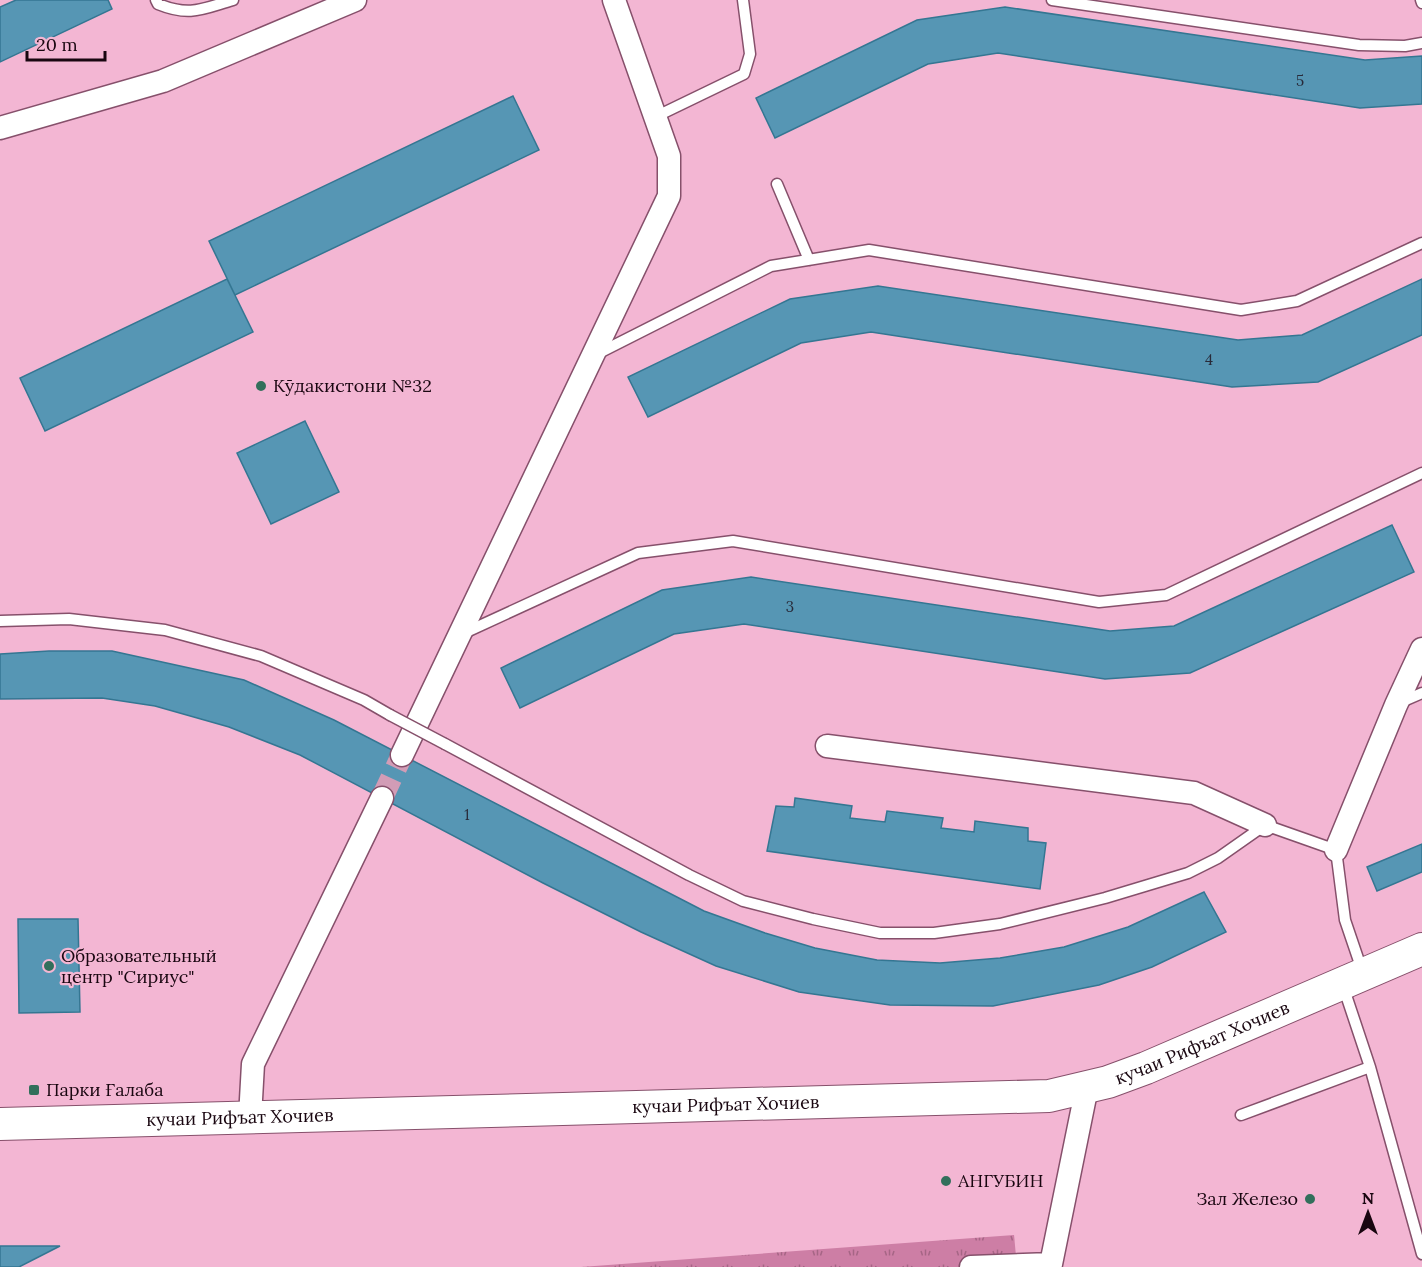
<svg xmlns="http://www.w3.org/2000/svg" width="1422" height="1267" viewBox="0 0 1422 1267" font-family="Lora,serif">
<style>
.grass{fill:url(#grass-tufts)}
.building{fill:#5696b4;stroke:#347692;stroke-width:1.5}
.lines{fill:none;stroke-linecap:round;stroke-linejoin:round}
.street-tunnel{stroke:#d29cb6;stroke-width:22;stroke-dasharray:22 11;stroke-linecap:butt}
.lane-casing{stroke:#86506b;stroke-width:13}
.street-casing{stroke:#86506b;stroke-width:25}
.secondary-casing{stroke:#86506b;stroke-width:34}
.lane{stroke:#fff;stroke-width:10}
.street{stroke:#fff;stroke-width:22}
.secondary{stroke:#fff;stroke-width:32}
.lane-bridge-casing{stroke:#86506b;stroke-width:13;stroke-linecap:butt}
.lane-bridge{stroke:#fff;stroke-width:10}
.poi-dot{fill:#326f5b;stroke:#f3b6d3;stroke-width:2}
.labels{text-anchor:middle;stroke-width:4.5;stroke-linejoin:round;paint-order:stroke}
.number-label{font-size:15px;fill:#282a39}
.poi-label{font-size:18px;fill:#190610;stroke:#f3b6d3;text-anchor:start}
.street-label{font-size:18px;fill:#190610;stroke:#f3b6d3}
</style>
<defs>
<pattern id="grass-tufts" width="24" height="20" patternUnits="userSpaceOnUse" patternTransform="scale(1.5)"><rect width="24" height="20" fill="#cd7ea5"/><path d="M3 7l-1-3M5 7V3M7 7l1-3M15 17l-1-3M17 17v-4M19 17l1-3" fill="none" stroke="#a66585"/></pattern>
</defs>
<rect width="100%" height="100%" fill="#f3b6d3"/>
<path class="grass" d="M1014 1235 1017 1267H581Z"/>
<path class="building" d="M16 0H108L112 9 0 62V7Z
M1005 7 1365 60 1422 56V104L1360 108 998 53 928 64 775 138 756 98 917 20Z
M513 96 539 150 235 295 209 241Z
M227 279 253 332 45 431 20 378Z
M1422 279V335L1318 382 1232 387 871 332 801 343 648 417 628 377 790 299 878 286 1238 340 1302 335Z
M305 421 339 492 271 524 237 453Z
M1392 525 1414 572 1190 673 1105 679 744 624 674 634 520 708 501 668 662 590 751 577 1110 631 1174 626Z
M49 651H112L244 680 334 720 704 911 765 933 815 948 877 960 940 963 1000 958 1064 947 1128 927 1204 892 1226 932 1152 967 1099 985 993 1006 890 1005 799 992 716 966 641 932 543 883 300 755 229 727 155 706 102 698 0 699V654Z
M795 798 852 806 850 818 885 822 887 811 943 818 941 828 974 832 975 821 1028 828V841L1046 843 1040 889 767 851 776 806 794 807Z
M1422 844V872L1377 891 1367 867Z
M18 919H78L80 1012 19 1013Z
M0 1246H60L19 1267H0Z"/>
<g class="lines">
<path class="street-tunnel" d="M382 798 402 755"/>
<g class="lane-casing">
<path id="lane" d="M156 0 158 4C190 17 202 9 233 0
M1052 0 1359 45 1405 46 1422 43
M1421 0 1422 3
M655 117 744 74 750 54 743 0
M777 184 809 260
M597 354 771 266 869 250 1241 310 1297 301 1422 243
M0 621 69 619 165 630 261 656 364 700 390 715
M462 634 638 553 733 541 1099 602 1166 595 1422 473
M1399 703 1422 693
M445 744 689 875 743 901 813 919 880 933H934L1000 924 1105 898 1188 873 1218 858 1265 825 1336 850 1345 920 1363 973
M1343 986 1370 1067 1422 1254
M1241 1115 1370 1067"/>
</g>
<g class="street-casing">
<path id="street" d="M0 128 163 81 355 0
M827 746 1194 793 1265 825
M402 755 669 196V156L614 0
M1336 850 1396 705 1422 649
M250 1117 253 1064 382 798
M971 1267 1051 1264 1087 1087"/>
</g>
<g class="secondary-casing">
<g id="secondary">
<path id="s1" d="M0 1124 1049 1096 1108 1082 1146 1068 1422 949"/>
</g>
</g>
<use href="#lane" class="lane"/>
<use href="#street" class="street"/>
<use href="#secondary" class="secondary"/>
<g class="lane-bridge-casing">
<path id="lane-bridge" d="M390 715 445 744"/>
</g>
<use href="#lane-bridge" class="lane-bridge"/>
</g>
<g class="poi-dot">
<circle cx="261" cy="386" r="6"/>
<circle cx="49" cy="966" r="6"/>
<rect x="28" y="1084" width="12" height="12" rx="3"/>
<circle cx="946" cy="1181" r="6"/>
<circle cx="1310" cy="1199" r="6"/>
</g>
<g class="labels">
<g class="number-label">
<text x="1300" y="86">5</text>
<text x="1209" y="365">4</text>
<text x="790" y="612">3</text>
<text x="467" y="820">1</text>
</g>
<g class="poi-label">
<text x="273" y="392">Кӯдакистони №32</text>
<text x="61" y="962">Образовательный<tspan x="61" dy="21">центр "Сириус"</tspan></text>
<text x="46" y="1096">Парки Ғалаба</text>
<text x="958" y="1187">АНГУБИН</text>
<text x="1298" y="1205" text-anchor="end">Зал Железо</text>
</g>
<g class="street-label">
<text dy="6" stroke="none"><textPath href="#s1" startOffset="1212">кучаи Рифъат Хочиев</textPath></text>
<text dy="6" stroke="none"><textPath href="#s1" startOffset="726">кучаи Рифъат Хочиев</textPath></text>
<text dy="6" stroke="none"><textPath href="#s1" startOffset="240">кучаи Рифъат Хочиев</textPath></text>
</g>
</g>
<g transform="translate(1368 1213)" stroke="#f3b6d3" stroke-width="4.5" paint-order="stroke">
<path d="M0-4.5L10 22L0 15L-10 22Z" fill="#190610"/>
<text y="-9" font-size="16" font-weight="bold" text-anchor="middle" fill="#190610">N</text>
</g>
<path d="M27 51v9h78v-9" fill="none" stroke="#190610" stroke-width="3"/>
<text x="36" y="51" font-size="18" fill="#190610" stroke="#f3b6d3" stroke-width="4.5" paint-order="stroke">20 m</text>
</svg>
